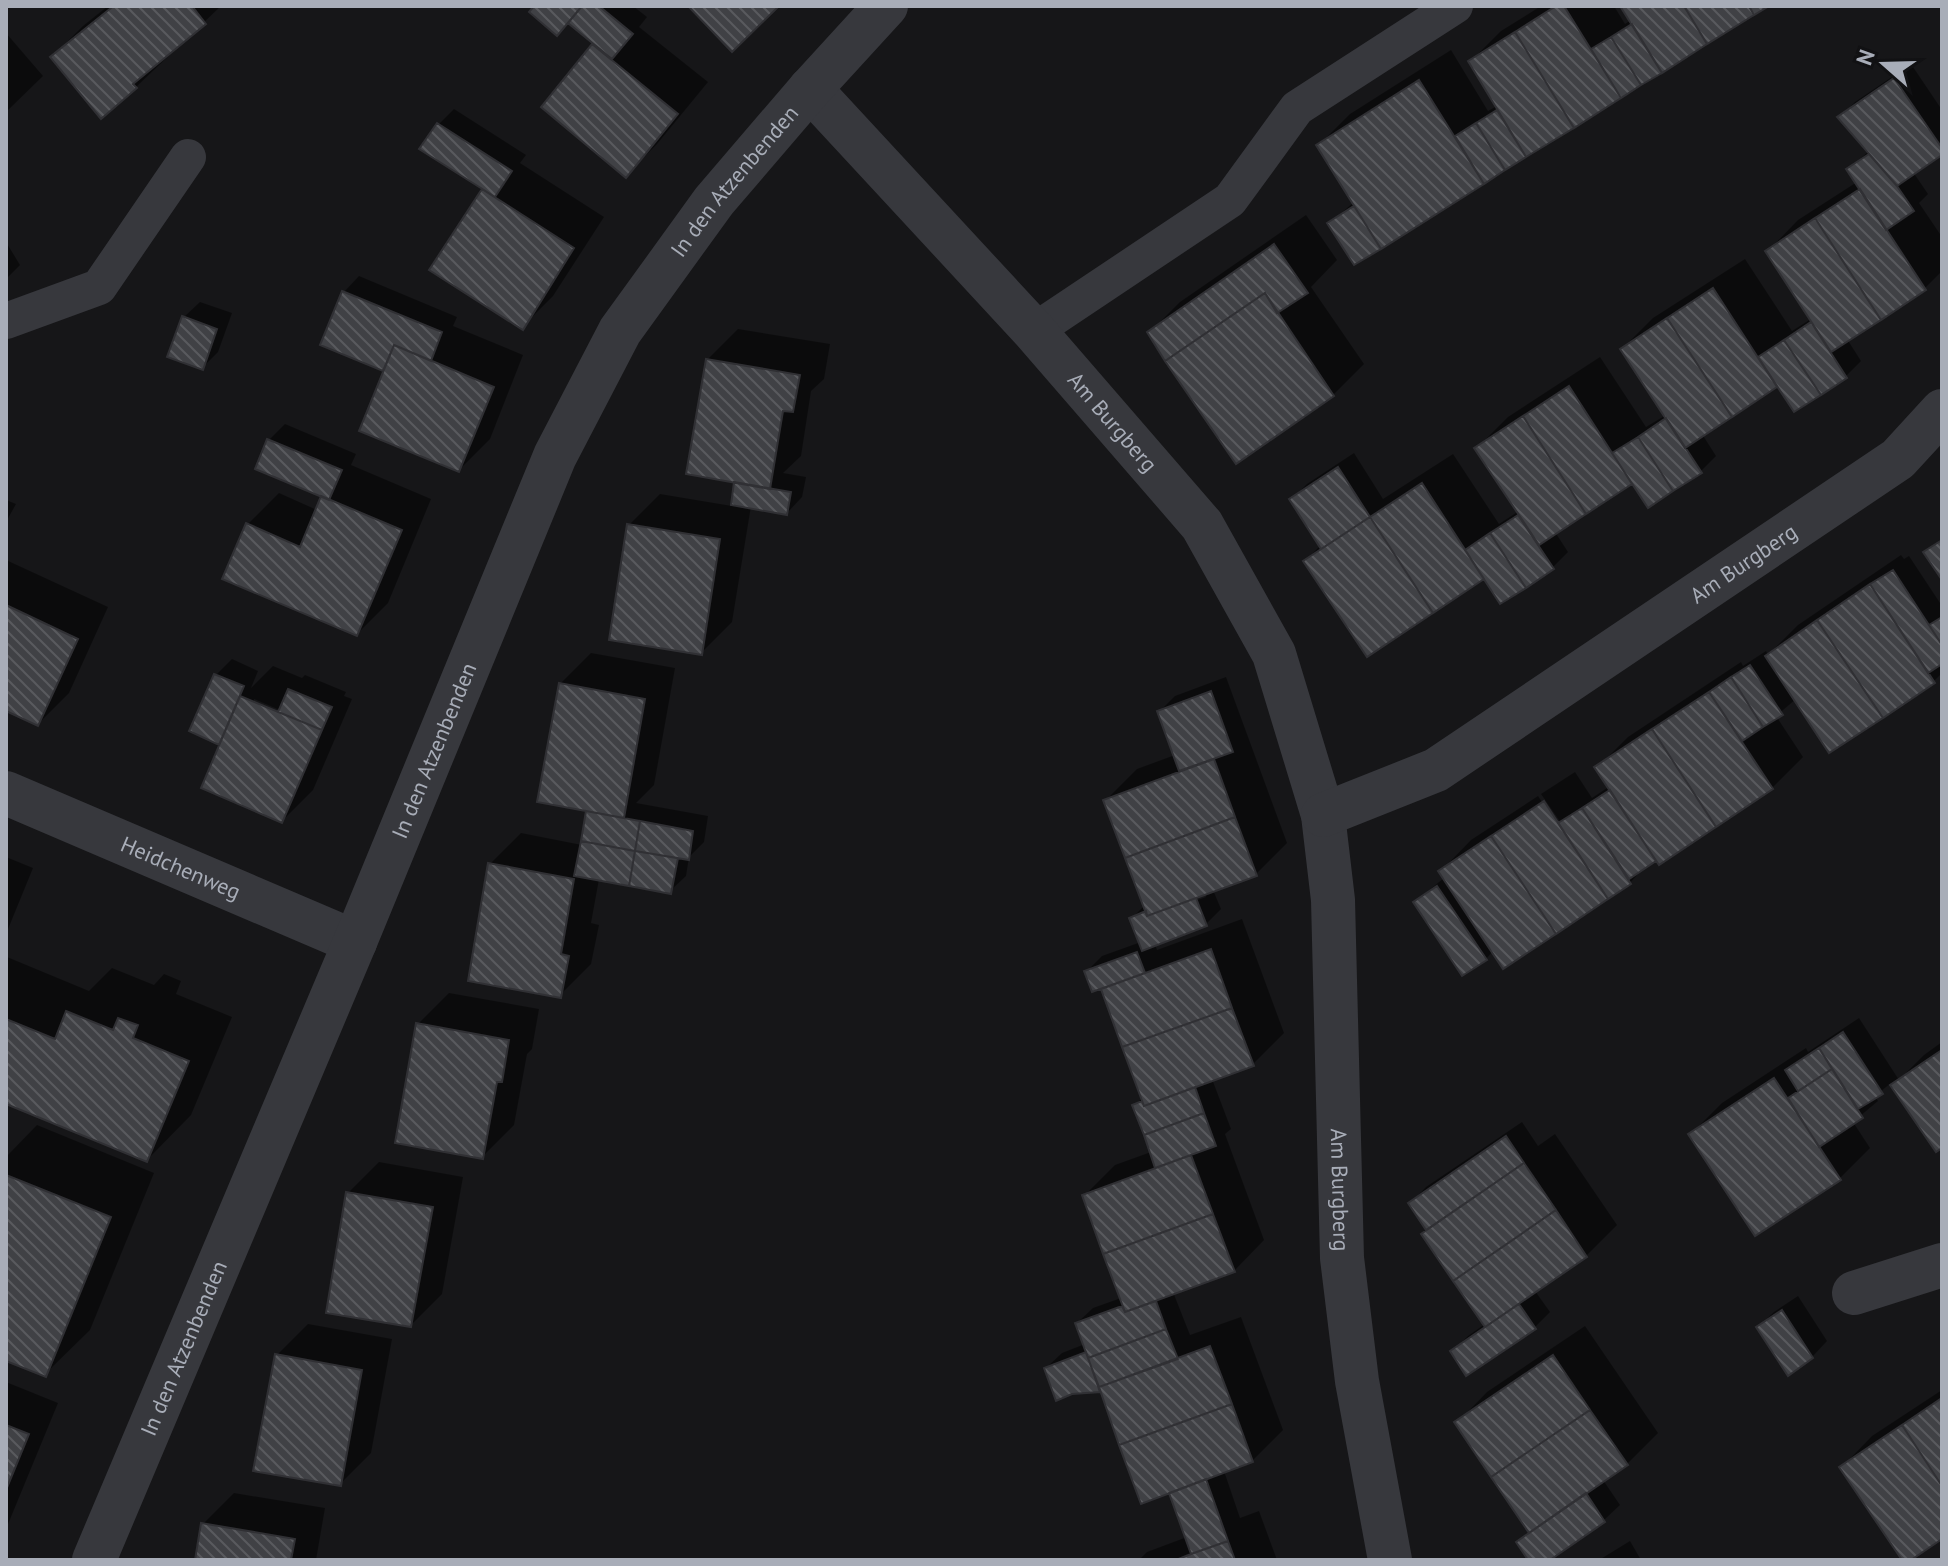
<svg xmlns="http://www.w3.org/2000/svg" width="1948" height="1566" viewBox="0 0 1948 1566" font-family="'PT Sans',sans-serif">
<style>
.shadow{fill:#0007;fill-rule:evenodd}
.building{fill:url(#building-back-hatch);stroke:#303034;stroke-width:2}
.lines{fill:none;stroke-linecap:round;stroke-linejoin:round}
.service{stroke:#37383d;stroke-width:36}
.minor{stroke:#37383d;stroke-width:44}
.labels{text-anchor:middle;stroke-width:6;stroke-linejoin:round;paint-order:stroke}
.street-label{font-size:22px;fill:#a8adb8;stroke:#111113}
</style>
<defs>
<pattern id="building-back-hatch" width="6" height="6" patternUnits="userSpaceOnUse" patternTransform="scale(2)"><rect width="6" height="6" fill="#404145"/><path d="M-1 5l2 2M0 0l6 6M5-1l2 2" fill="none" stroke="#595a5e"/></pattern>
</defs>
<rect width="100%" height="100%" fill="#161618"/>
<path class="shadow" d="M108 6H221L136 87 52 57 83 26Z
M536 6H633L647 17 639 27 708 82 657 144 626 175 543 107 595 43 569 22Z
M1541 6H1614L1625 24 1631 20 1622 6H1764L1355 263 1330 223 1354 202 1319 145 1350 114 1451 50 1488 111 1497 106 1470 62 1501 31Z
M6 33 43 76 6 112Z
M1911 64 1942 110V152L1913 172 1928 194 1919 203 1942 237V271L1924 289 1847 339 1861 361 1846 376 1794 409 1778 384 1702 434 1716 456 1700 472 1633 481 1555 532 1568 552 1552 568 1485 577 1305 561 1321 545 1291 500 1307 484 1354 453 1383 499 1453 454 1499 524 1519 511 1477 448 1508 417 1600 357 1646 427 1666 415 1622 349 1653 318 1745 259 1792 331 1811 319 1768 251 1798 220 1857 182 1849 169 1869 151 1840 117 1855 102Z
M454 109 526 155 520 163 604 217 553 296 522 327 432 269 485 188 439 124Z
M1306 215 1337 260 1311 287 1364 364 1333 395 1149 333 1180 302Z
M6 242 20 265 6 279Z
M359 276 457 317 453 326 523 355 490 439 459 470 388 363 382 369 344 292Z
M200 302 232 313 218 352 202 368 184 317Z
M738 329 830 344 824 379 811 391 801 456 783 473 806 477 802 497 787 513 751 506 732 622 701 653 629 525 660 494 732 506 736 481 707 360Z
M285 424 356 454 351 465 431 499 388 603 357 634 248 524 279 493 317 510 324 495 258 468 269 440Z
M6 500 16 504 6 522Z
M1901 555 1904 559 1909 556 1942 606V673L1934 681 1830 750 1796 699 1776 716 1803 757 1772 788 1657 857 1645 866 1630 883 1493 951 1486 959 1415 902 1445 877 1441 871 1471 840 1538 796 1558 826 1561 823 1541 794 1575 772 1592 798 1610 786 1597 768 1628 737 1741 662 1743 666 1766 651 1768 655 1798 625Z
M6 560 108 607 69 693 38 724 6 709Z
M591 653 675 668 654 785 636 803 708 816 704 842 689 857 686 876 670 891 599 879 591 923 599 925 591 964 560 995 490 864 521 833 582 845 589 810 560 684Z
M232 659 258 671 251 688 273 666 302 678 305 675 346 692 344 696 352 699 313 790 282 821 225 736 218 742 191 730 216 675ZM254 699 289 714 287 718 254 704Z
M1226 677 1287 843 1256 874 1213 890 1221 909 1206 924 1155 944 1157 950 1242 919 1284 1033 1253 1064 1212 1079 1231 1129 1225 1134 1264 1240 1234 1271 1173 1292 1190 1335 1241 1317 1283 1430 1252 1461 1224 1471 1240 1518 1259 1511 1277 1560H1139L1147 1552 1187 1537 1172 1494 1101 1388 1099 1390 1046 1368 1062 1353 1085 1344 1077 1323 1093 1308 1121 1298 1084 1196 1115 1165 1151 1152 1135 1106 1143 1097 1103 989 1109 984 1087 971 1102 956 1141 942 1132 918 1145 905 1106 800 1137 769 1175 755 1159 712 1175 696ZM1205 893 1206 897 1149 918Z
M6 857 33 868 6 934Z
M7 957 89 991 112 968 154 985 164 974 181 981 176 994 232 1017 191 1115 147 1160 6 1102Z
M449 993 539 1009 532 1049 527 1054 514 1125 483 1156 418 1024Z
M1859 1018 1899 1080 1924 1055 1942 1042V1146L1936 1150 1891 1083 1875 1096 1878 1101 1853 1122 1870 1148 1839 1179 1691 1134 1722 1103 1806 1048 1808 1052Z
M1522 1122 1538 1146 1555 1134 1617 1225 1586 1256 1535 1291 1550 1312 1535 1327 1452 1352 1468 1336 1485 1324 1411 1203 1426 1187Z
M37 1125 154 1173 90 1330 45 1374 6 1358V1157Z
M379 1162 463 1177 442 1294 411 1325 348 1193Z
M1798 1296 1827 1341 1812 1357 1758 1327 1774 1312Z
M308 1324 392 1339 371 1453 340 1484 277 1355Z
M1585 1326 1658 1433 1627 1464 1603 1480 1620 1505 1604 1520 1547 1560H1531L1518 1542 1530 1530 1457 1423 1487 1392Z
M6 1382 58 1403 6 1529Z
M1942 1390V1537L1904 1560 1842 1467 1872 1436Z
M234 1493 325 1508 316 1560H196L203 1524Z
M1630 1541 1641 1560H1599Z"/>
<path class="building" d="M109 6H192L206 24 133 84 137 88 101 119 50 57 111 8Z
M534 6H582L557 36 529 12Z
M582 6H599L633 34 612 59 568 23Z
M688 6H779L732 52Z
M1556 6H1564L1621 98 1574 128 1515 32Z
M1620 6H1684L1707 44 1662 73Z
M1684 6H1749L1754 15 1707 44Z
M1749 6H1769L1754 15Z
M1632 24 1662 73 1641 85 1611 37Z
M1515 32 1574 128 1526 157 1468 61Z
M1611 37 1641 85 1621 98 1591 49Z
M592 44 678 114 626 178 541 107Z
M1894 78 1942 148V155L1897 186 1837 117Z
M1419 80 1484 184 1381 249 1316 145Z
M1497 110 1526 157 1505 170 1476 123Z
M437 123 512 171 495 197 419 149Z
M1476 123 1505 170 1484 184 1455 136Z
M1869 154 1897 186 1914 211 1886 230 1846 169Z
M482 189 574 248 523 330 429 270Z
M1860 189 1926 290 1881 320 1815 218Z
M1354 206 1381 249 1354 265 1327 223Z
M1815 218 1881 320 1831 352 1765 251Z
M1274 244 1308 293 1277 313 1265 293 1165 361 1147 332Z
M1713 288 1777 387 1732 417 1667 318Z
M342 291 442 332 431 361 394 345 383 371 320 345Z
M1265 293 1334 396 1236 464 1165 361Z
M182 316 217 329 203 370 167 357Z
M1667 318 1732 417 1685 448 1620 349Z
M1811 322 1847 378 1821 395 1784 340Z
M1784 340 1821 395 1794 412 1758 357Z
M394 345 494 387 459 472 359 431Z
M706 359 800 375 793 412 783 411 770 489 686 474Z
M1569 386 1632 484 1586 514 1523 416Z
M1523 416 1586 514 1539 545 1474 448Z
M1666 418 1702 473 1673 491 1638 437Z
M1638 437 1673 491 1648 508 1612 453Z
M267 439 342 470 329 500 255 469Z
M1338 467 1370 517 1321 549 1289 499Z
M734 482 791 492 787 515 731 505Z
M1422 483 1484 579 1433 613 1370 517Z
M321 496 402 530 357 636 222 579 246 523 300 547Z
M1518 515 1554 569 1526 588 1490 533Z
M1370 517 1433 613 1367 657 1303 561Z
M627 524 720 539 702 655 609 640Z
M1490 533 1526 588 1500 604 1465 550Z
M1942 540V580L1923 552Z
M1893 570 1942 645V664L1928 673 1870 584Z
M1870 584 1935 683 1883 718 1817 620Z
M6 605 78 639 38 726 6 711Z
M1942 617V645L1929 625Z
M1817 620 1883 718 1829 753 1765 656Z
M1750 665 1783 715 1763 727 1731 677Z
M214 674 244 686 219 745 189 731Z
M1731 677 1763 727 1742 741 1709 692Z
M559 683 645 699 624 818 537 802Z
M288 689 332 707 322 730 278 712Z
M1211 691 1233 752 1179 771 1157 711Z
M1709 692 1773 789 1716 827 1652 729Z
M240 696 322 730 282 823 201 788Z
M1652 729 1716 827 1659 865 1594 767Z
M1214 759 1235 817 1125 858 1103 800Z
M1610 790 1656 861 1629 879 1582 808Z
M1544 801 1608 899 1556 934 1491 836Z
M1582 808 1631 884 1608 899 1558 823Z
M586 811 640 821 635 851 581 841Z
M1235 817 1257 876 1147 916 1125 858Z
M640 821 693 831 689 860 635 851Z
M1491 836 1556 934 1503 969 1438 871Z
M581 841 635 851 629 886 574 876Z
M635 851 678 858 671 894 629 886Z
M488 863 574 879 561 954 569 956 561 998 468 981Z
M1437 886 1487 960 1462 976 1413 902Z
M1196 898 1207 926 1142 951 1129 918 1146 911 1147 916Z
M1211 949 1232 1008 1122 1047 1101 989Z
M1137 952 1145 973 1092 992 1084 971Z
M1232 1008 1254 1066 1144 1106 1122 1047Z
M66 1011 113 1030 118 1018 138 1025 133 1038 189 1061 147 1162 6 1104V1019L55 1039Z
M416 1023 509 1040 502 1082H497L483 1159 395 1143Z
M1843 1032 1883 1094 1858 1109 1819 1048Z
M1819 1048 1832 1069 1798 1091 1785 1070Z
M1942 1050V1148L1936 1152 1890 1085Z
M1832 1069 1863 1118 1819 1147 1788 1098Z
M1774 1078 1841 1180 1755 1236 1688 1134Z
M1195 1087 1204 1113 1144 1135 1132 1105 1142 1101 1144 1106Z
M1204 1113 1216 1146 1155 1168 1144 1135Z
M1506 1136 1524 1163 1426 1230 1408 1203Z
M1191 1155 1213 1214 1103 1254 1082 1195Z
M1524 1163 1556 1210 1453 1281 1421 1234Z
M6 1175 111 1217 46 1377 6 1361Z
M346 1192 433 1207 411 1327 326 1313Z
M1556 1210 1587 1257 1485 1327 1453 1281Z
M1213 1214 1235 1272 1125 1312 1103 1254Z
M1156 1301 1166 1329 1088 1358 1075 1323 1122 1306 1125 1312Z
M1519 1304 1536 1329 1466 1376 1450 1351Z
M1782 1310 1813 1358 1788 1376 1756 1327Z
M1166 1329 1178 1359 1099 1387 1088 1358Z
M1210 1346 1232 1404 1119 1445 1099 1387Z
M1086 1352 1100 1392 1072 1394 1056 1401 1044 1368Z
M275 1354 362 1370 341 1486 253 1471Z
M1553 1355 1590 1410 1491 1477 1454 1422Z
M1942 1398V1486L1902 1425Z
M1232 1404 1253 1462 1141 1504 1119 1445Z
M1590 1410 1628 1465 1529 1533 1491 1477Z
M6 1425 29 1434 6 1490Z
M1902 1425 1942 1486V1539L1911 1560H1902L1839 1467Z
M1206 1479 1228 1541 1191 1554 1169 1493Z
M1586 1493 1605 1522 1550 1560H1528L1516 1542Z
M201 1523 295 1539 291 1560H195Z
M1228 1541 1235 1560H1176L1191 1554Z"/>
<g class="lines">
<path class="service" d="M6 321 99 287 188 157
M1034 331 1230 200 1297 108 1455 6"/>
<g class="minor">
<path id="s1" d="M810 89 1034 331 1202 525 1274 654 1323 815 1333 900 1342 1258 1357 1381 1390 1560"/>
<path id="s2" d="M6 793 355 942"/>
<path id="s3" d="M1323 815 1436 770 1898 459 1942 411"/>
<path d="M1854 1293 1942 1265"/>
<path id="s4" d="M94 1560 355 942 555 456 620 331 714 201 810 89 886 6"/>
</g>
</g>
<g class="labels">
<g class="street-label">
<text dy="8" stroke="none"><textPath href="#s4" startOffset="1526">In den Atzenbenden</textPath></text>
<text dy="8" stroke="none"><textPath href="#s1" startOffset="450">Am Burgberg</textPath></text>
<text dy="8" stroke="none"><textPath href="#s3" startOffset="492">Am Burgberg</textPath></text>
<text dy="8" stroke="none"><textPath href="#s4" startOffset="878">In den Atzenbenden</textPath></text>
<text dy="8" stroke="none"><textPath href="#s2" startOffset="190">Heidchenweg</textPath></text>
<text dy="8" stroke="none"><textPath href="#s1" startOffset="1278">Am Burgberg</textPath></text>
<text dy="8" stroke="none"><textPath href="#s4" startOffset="230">In den Atzenbenden</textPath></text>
</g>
</g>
<rect width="1948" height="1566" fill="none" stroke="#a8adb8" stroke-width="16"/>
<g transform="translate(1884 64) rotate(290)" stroke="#111113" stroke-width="6" paint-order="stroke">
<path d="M0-6L14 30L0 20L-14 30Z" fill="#a8adb8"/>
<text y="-12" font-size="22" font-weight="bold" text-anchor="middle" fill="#a8adb8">N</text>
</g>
</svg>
